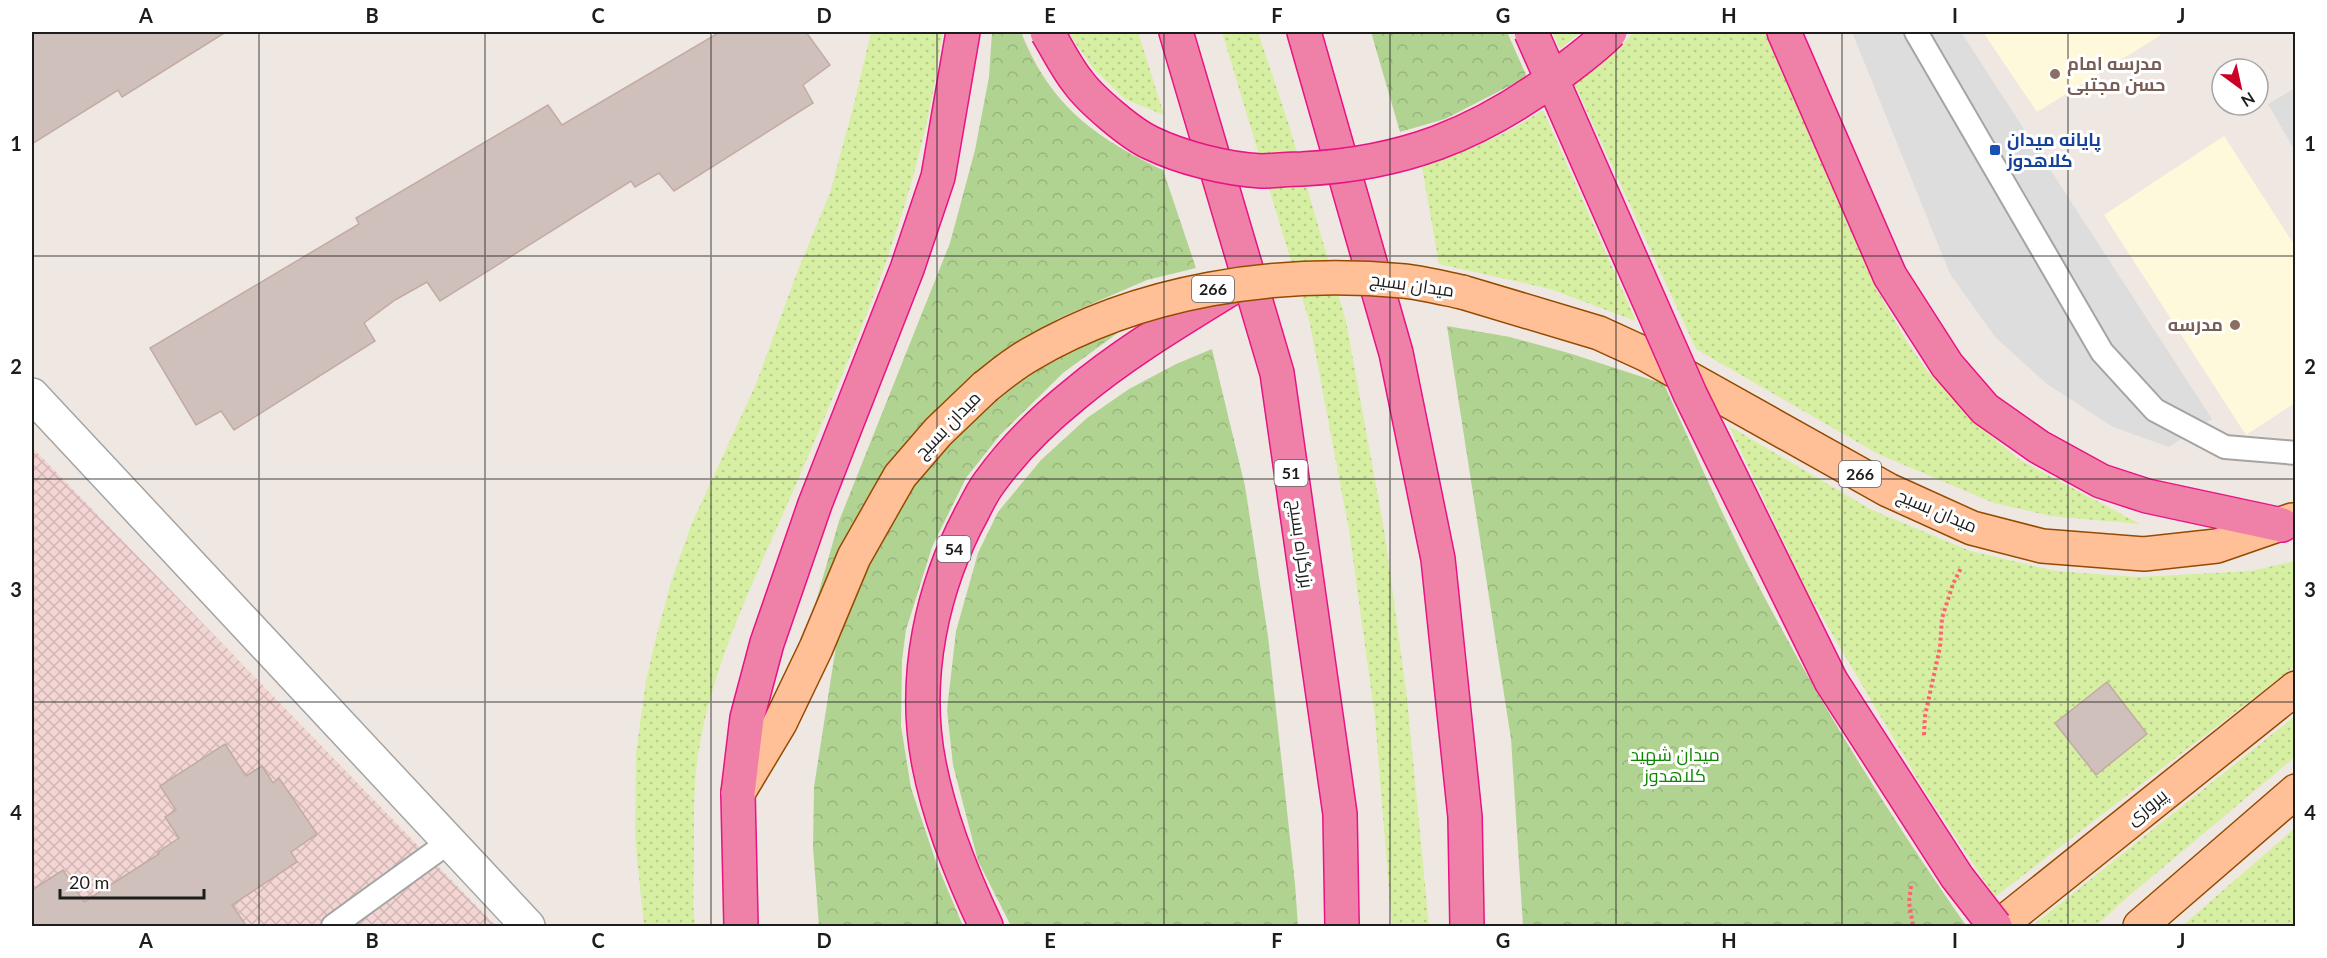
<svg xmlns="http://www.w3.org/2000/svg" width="2327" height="958" viewBox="0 0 2327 958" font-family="Lato,Cairo,sans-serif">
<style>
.education{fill:#fff9db}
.military{fill:url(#military-cross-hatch)}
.grass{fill:url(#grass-dots)}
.forest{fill:url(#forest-crowns)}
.parking{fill:#ddd}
.building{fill:#d0c0bb;stroke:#c2aba3;stroke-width:1.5}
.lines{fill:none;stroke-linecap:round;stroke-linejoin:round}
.lane-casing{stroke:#a4a4a4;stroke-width:26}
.street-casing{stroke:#a4a4a4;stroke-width:36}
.primary-casing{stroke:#964a00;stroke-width:36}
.highway-casing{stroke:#e91383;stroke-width:36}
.path{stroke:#ff636f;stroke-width:4;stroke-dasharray:3 3;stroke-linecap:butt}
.lane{stroke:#fff;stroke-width:22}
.street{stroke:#fff;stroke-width:33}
.primary{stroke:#ffc097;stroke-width:33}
.highway{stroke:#ef81a9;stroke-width:33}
.primary-bridge-casing{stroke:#964a00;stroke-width:36;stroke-linecap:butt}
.highway-bridge-casing{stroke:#e91383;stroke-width:36;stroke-linecap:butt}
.primary-bridge{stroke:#ffc097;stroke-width:33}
.highway-bridge{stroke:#ef81a9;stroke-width:33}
.grid{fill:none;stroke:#1d1d1d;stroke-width:1.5;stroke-opacity:0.55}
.education-dot{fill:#8d6e63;stroke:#fff;stroke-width:2}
.transit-dot{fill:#1a4fb4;stroke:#fff;stroke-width:2}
.labels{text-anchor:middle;stroke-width:6;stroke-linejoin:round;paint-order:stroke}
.shield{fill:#fff;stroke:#616161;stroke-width:1.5}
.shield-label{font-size:16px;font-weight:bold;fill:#1d1d1d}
.education-label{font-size:18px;font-weight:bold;fill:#785e54;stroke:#fff;text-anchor:start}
.transit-label{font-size:18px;font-weight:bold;fill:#164399;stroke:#fff;text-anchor:start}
.street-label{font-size:18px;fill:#1d1d1d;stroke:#fff}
.park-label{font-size:18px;fill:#0e8501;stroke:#fff}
.neatline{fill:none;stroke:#1d1d1d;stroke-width:2}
.grid-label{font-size:20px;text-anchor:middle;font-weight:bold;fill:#1d1d1d}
</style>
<defs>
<pattern id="military-cross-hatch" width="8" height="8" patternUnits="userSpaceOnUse" patternTransform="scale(1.5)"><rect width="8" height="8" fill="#f3d6d3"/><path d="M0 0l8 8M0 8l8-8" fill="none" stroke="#d0b7b5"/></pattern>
<pattern id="grass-dots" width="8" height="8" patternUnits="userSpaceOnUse" patternTransform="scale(1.5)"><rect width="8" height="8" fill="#d6efa2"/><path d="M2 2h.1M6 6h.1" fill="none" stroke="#b7cc8b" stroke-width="1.8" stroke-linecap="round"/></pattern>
<pattern id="forest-crowns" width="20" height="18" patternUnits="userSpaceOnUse" patternTransform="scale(1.5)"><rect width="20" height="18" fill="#b1d392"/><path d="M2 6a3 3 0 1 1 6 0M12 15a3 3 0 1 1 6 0" fill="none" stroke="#98b57d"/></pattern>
</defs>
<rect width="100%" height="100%" fill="#efe8e2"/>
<path class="education" d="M1983 32H2159L2161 35 2037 112Z
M2224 136 2295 246V403L2246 435 2104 215Z"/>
<path class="military" d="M32 447 496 926H32Z"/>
<path class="grass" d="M871 32H942C925 182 865 323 806 461 768 552 720 641 701 738 693 775 694 814 694 851 694 876 692 902 695 926H644L635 837 636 753 646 681 655 642 671 582 692 523 756 384 798 270 830 193 855 100Z
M1068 32H1138L1164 115 1125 99 1092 67Z
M1222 32H1258L1288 122 1346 321 1385 535 1407 698 1429 926H1392L1375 718 1349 530 1310 324Z
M1552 32H1581L1560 49Z
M1634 32H1765L1876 288 1907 342 1928 372 1984 430 2020 460 2140 524 2051 516 1994 503 1878 454 1696 349 1574 83C1598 69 1616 52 1634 32Z
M1543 110 1636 321 1550 289 1439 264 1422 167C1468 151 1502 136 1543 110Z
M1729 426 1870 509 1970 551 2055 571 2137 577 2251 571 2295 561V666L1995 897 1921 785 1807 591Z
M2295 716V757L2124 900 2096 926H2032Z
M2295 828 2294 926H2182Z"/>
<path class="forest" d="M992 32H1021C1050 105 1094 137 1163 170L1196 268 1147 280 1059 318 1006 352 957 390 921 428 795 675 839 521 950 243 975 150 989 77Z
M1371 32H1507L1527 77 1445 119 1400 132Z
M1175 310 1119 332 1063 373 1000 435 966 478 932 547 906 630 902 660 901 726 911 788 936 862 963 926H819L813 848 814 787 838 633 867 560 918 476 964 419 1059 352Z
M1447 326 1510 337 1572 354 1664 384C1697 457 1729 531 1767 602 1826 713 1893 821 1965 924L1961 926H1523L1511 739Z
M1212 349 1245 486 1268 636 1295 884 1298 926H1011L978 861 953 765 947 710 956 631 978 553 998 512 1041 460 1087 418 1129 389 1176 364Z"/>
<path class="parking" d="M1852 32H1961L2212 419 2169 447 2113 427 2047 384 1996 338 1950 274Z
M2295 88V151L2268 104Z"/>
<path class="building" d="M32 32H226L122 97 118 90 32 144Z
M720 32H806L830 65 803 85 813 103 674 191 659 173 635 187 631 181 440 301 427 282 395 300 364 323 375 341 234 430 221 411 196 425 150 348 359 224 356 218 548 105 562 125Z
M2107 682 2147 734 2096 775 2055 723Z
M225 744 246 776 262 766 273 783 279 778 317 834 291 852 297 862 232 905 247 927H32V890L63 870 84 902 159 854 158 852 179 838 165 817 176 810 160 786Z"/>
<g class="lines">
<g class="lane-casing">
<path id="lane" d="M1916 32 2102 352 2155 410 2225 447 2296 453
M333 926 449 842"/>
</g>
<g class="street-casing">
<path id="street" d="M32 395 528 926"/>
</g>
<g class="primary-casing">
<path id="primary" d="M1462 292 1599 333 1647 355 1888 490 1972 528 2042 546 2144 554 2217 546 2292 520
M738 793 780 723 816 648 854 557 900 476 938 432 985 387
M1999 926 2296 688
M2140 926 2296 791"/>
</g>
<g class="highway-casing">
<path id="highway" d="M1176 32 1277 373 1340 814 1342 926
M1304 32 1396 353 1438 559 1465 817 1467 926
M1784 32 1890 276 1947 365 1985 409 2039 447 2101 481 2147 496 2282 525
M741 926 738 793 747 718 767 643 815 504 907 269 938 177 963 32
M986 926C962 875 940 821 929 764 912 678 932 586 973 511 978 501 983 491 989 483 1012 451 1043 420 1074 395 1124 353 1180 320 1235 286"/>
</g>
<path class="path" d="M1924 735 1925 716 1940 647 1942 618 1953 584 1961 568
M1911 886 1909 902 1913 926"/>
<use href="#lane" class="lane"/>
<use href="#street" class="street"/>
<use href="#primary" class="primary"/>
<use href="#highway" class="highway"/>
<g class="primary-bridge-casing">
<path id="primary-bridge" d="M985 387C999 376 1013 364 1029 355 1139 290 1277 269 1404 281 1423 283 1443 288 1462 292"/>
</g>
<g class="highway-bridge-casing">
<path id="highway-bridge" d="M1047 32C1057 48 1066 67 1078 82 1091 100 1131 134 1151 143 1182 158 1226 169 1261 171 1274 171 1288 169 1302 169 1402 164 1478 135 1558 75 1576 61 1595 48 1610 32
M1531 32 1690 394 1831 681 1957 877 1995 926"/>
</g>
<use href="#primary-bridge" class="primary-bridge"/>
<use href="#highway-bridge" class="highway-bridge"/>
</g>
<path class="grid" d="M259 32V926M485 32V926M711 32V926M937 32V926M1164 32V926M1390 32V926M1616 32V926M1842 32V926M2068 32V926M32 256H2296M32 479H2296M32 702H2296"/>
<g class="education-dot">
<circle cx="2055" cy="74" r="6"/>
<circle cx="2235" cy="325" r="6"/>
</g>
<rect class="transit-dot" x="1989" y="144" width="12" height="12" rx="3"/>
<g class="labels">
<g class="shield">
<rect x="1192" y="276" width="42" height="26" rx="4.5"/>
<rect x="1274.5" y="460" width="33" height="26" rx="4.5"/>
<rect x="1839" y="461" width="42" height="26" rx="4.5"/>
<rect x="937.5" y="536" width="33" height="26" rx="4.5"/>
</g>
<g class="shield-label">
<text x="1213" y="295">266</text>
<text x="1291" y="479">51</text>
<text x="1860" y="480">266</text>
<text x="954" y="555">54</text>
</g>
<g class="education-label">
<text x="2067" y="70">مدرسه امام<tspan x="2067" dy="21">حسن مجتبی</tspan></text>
<text x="2223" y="331" text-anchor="end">مدرسه</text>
</g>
<g class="transit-label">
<text x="2007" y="146">پایانه میدان<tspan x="2007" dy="21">کلاهدوز</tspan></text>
</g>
<g class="street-label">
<text transform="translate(1412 285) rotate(8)" y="6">میدان بسیج</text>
<text transform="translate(948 425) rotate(-46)" y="6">میدان بسیج</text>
<text transform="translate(1937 511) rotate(23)" y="6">میدان بسیج</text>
<text transform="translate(1301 544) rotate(82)" y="6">بزرگراه بسیج</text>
<text transform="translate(2147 807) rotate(-39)" y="6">پیروزی</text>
</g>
<g class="park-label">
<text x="1675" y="761">میدان شهید<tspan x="1675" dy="21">کلاهدوز</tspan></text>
</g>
</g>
<rect width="2327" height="958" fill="none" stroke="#ffffff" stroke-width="66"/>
<g transform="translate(2240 87) rotate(147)"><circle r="28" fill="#ffffff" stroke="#a5a5a5" stroke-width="1.5"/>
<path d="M0-4.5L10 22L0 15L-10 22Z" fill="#ca0024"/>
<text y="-9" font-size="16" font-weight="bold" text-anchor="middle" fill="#1d1d1d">N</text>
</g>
<path d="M60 889v9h144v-9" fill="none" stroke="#1d1d1d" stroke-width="3"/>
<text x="69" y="889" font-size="18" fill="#1d1d1d" stroke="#ffffff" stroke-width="4.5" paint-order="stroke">20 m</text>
<rect x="33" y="33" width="2261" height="892" class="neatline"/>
<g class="grid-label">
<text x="146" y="23">A</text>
<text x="372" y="23">B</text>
<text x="598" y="23">C</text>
<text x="824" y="23">D</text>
<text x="1050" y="23">E</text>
<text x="1277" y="23">F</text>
<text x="1503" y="23">G</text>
<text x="1729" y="23">H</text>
<text x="1955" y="23">I</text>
<text x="2181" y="23">J</text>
<text x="16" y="151">1</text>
<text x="2310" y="151">1</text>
<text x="16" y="374">2</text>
<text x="2310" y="374">2</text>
<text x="16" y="597">3</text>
<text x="2310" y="597">3</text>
<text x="16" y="820">4</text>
<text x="2310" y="820">4</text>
<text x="146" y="948">A</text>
<text x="372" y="948">B</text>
<text x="598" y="948">C</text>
<text x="824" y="948">D</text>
<text x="1050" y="948">E</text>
<text x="1277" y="948">F</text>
<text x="1503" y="948">G</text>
<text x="1729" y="948">H</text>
<text x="1955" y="948">I</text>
<text x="2181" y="948">J</text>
</g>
</svg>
